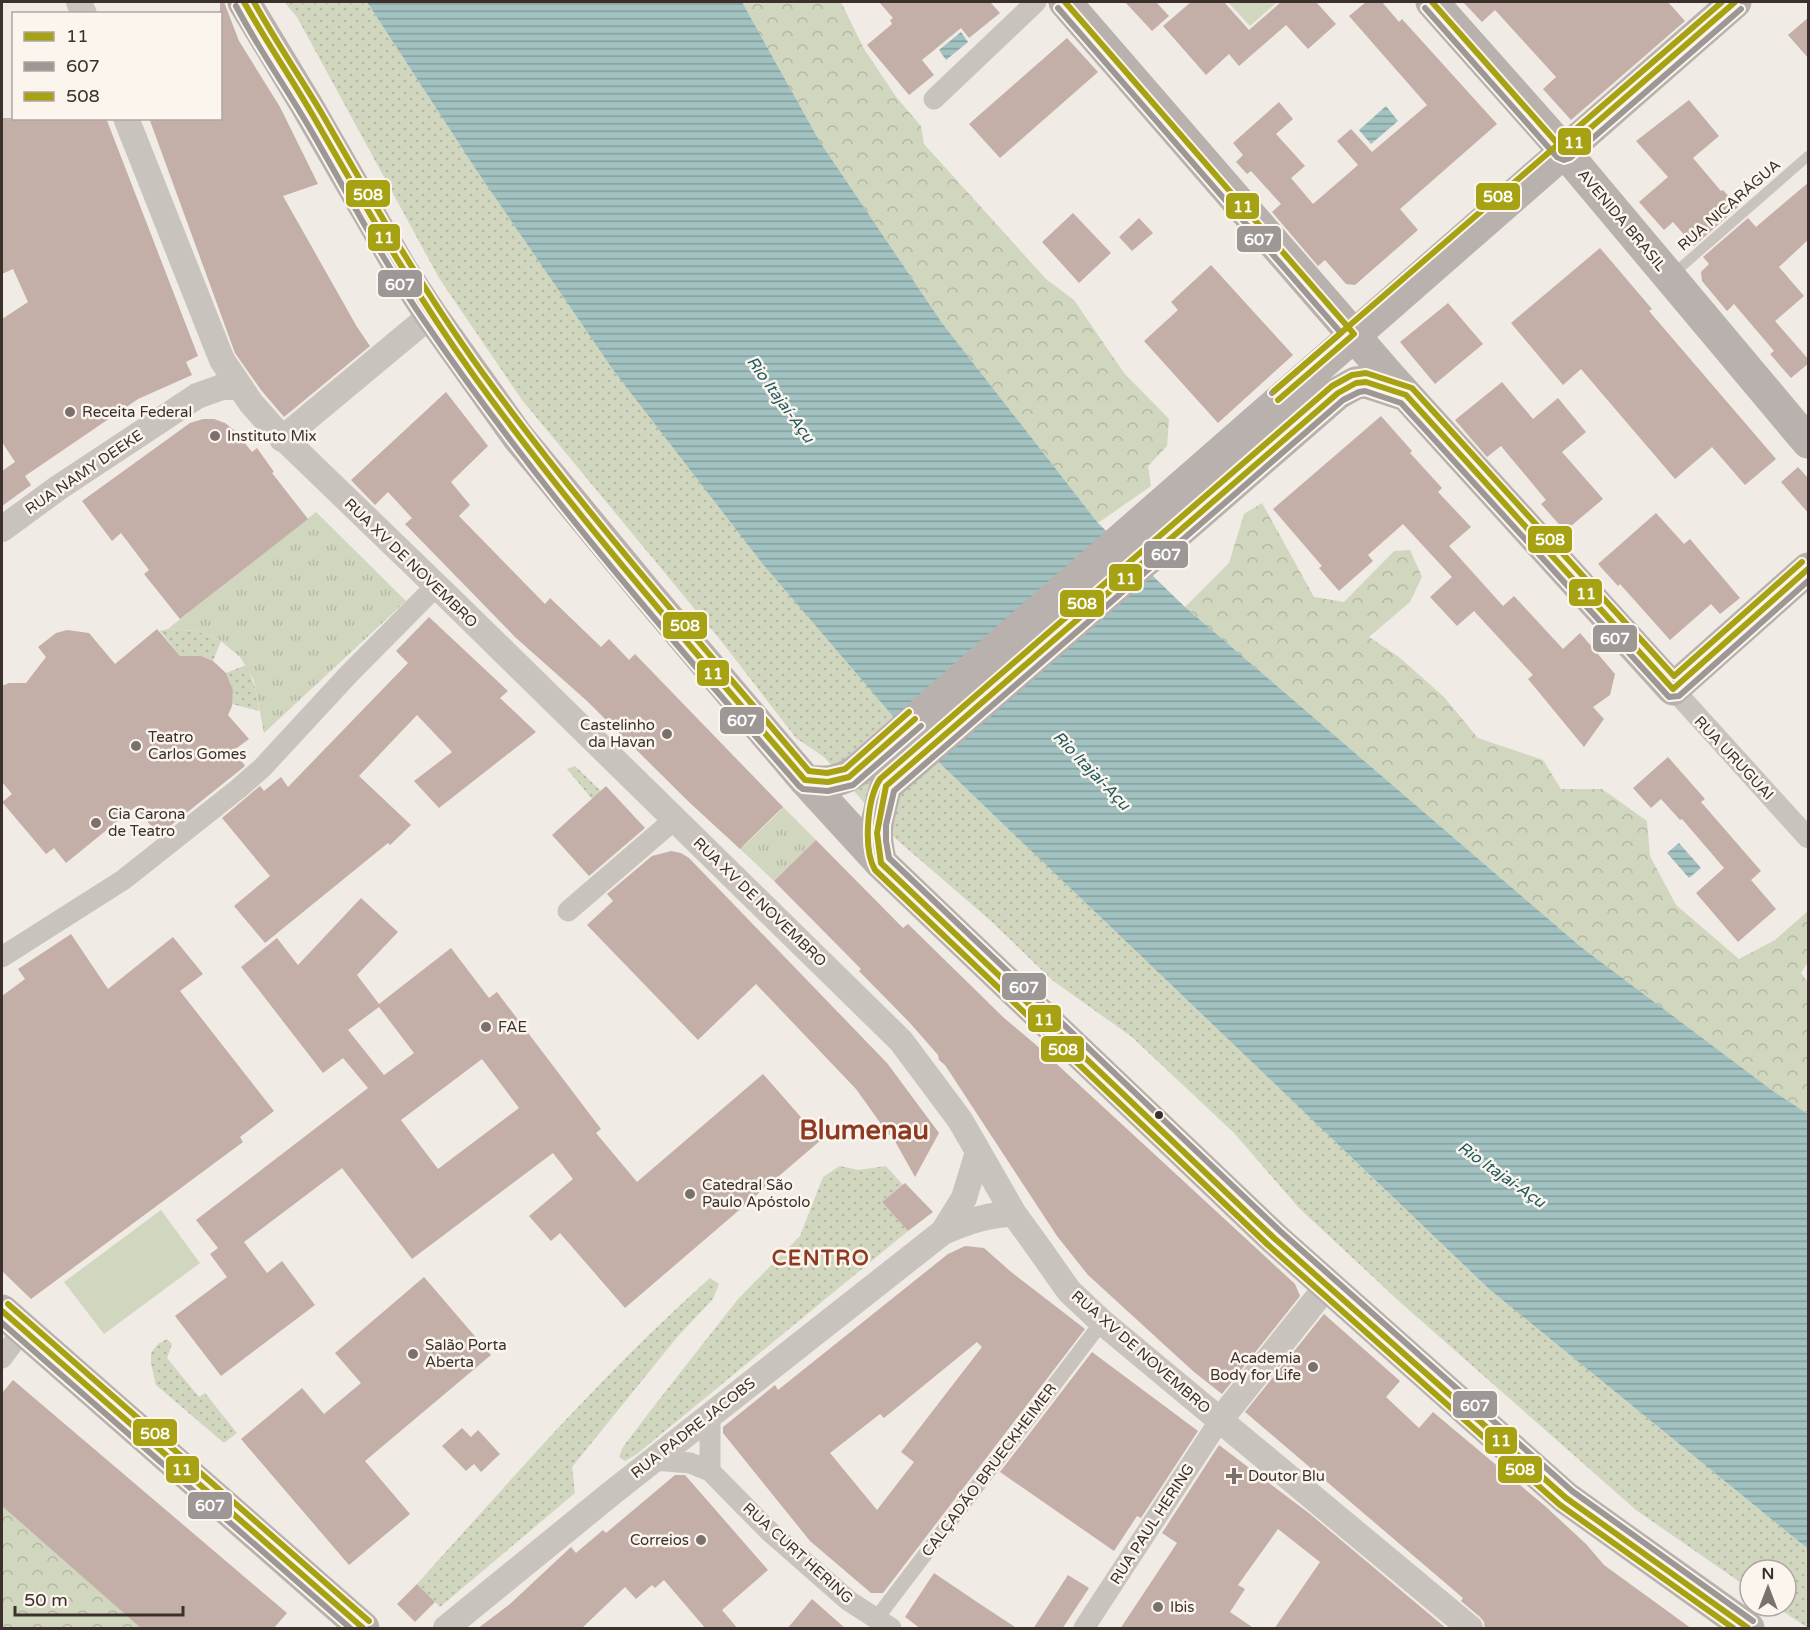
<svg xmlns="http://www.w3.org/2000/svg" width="1810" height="1630" viewBox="0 0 1810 1630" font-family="'Varela Round',sans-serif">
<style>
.grass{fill:url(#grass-dots)}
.forest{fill:url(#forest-crowns)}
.park{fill:url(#park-tufts)}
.pitch{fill:#d1d6bf}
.water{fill:url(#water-rules)}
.building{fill:#c3afa7;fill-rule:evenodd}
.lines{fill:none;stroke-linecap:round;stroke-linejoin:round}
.service{stroke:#c9c3be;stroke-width:10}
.pedestrian{stroke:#c9c3be;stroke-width:15}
.minor{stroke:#c9c3be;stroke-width:21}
.tertiary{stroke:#c9c3be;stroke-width:26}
.primary{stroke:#b8b1ad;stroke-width:33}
.bus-1-casing{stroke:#fbf5ee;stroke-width:10}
.bus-2-casing{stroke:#fbf5ee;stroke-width:10}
.bus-3-casing{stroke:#fbf5ee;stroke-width:10}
.bus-1{stroke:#a7a213;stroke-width:6}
.bus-2{stroke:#9d9895;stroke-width:6}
.bus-3{stroke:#a7a213;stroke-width:6}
.poi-dot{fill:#7a716c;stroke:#fbf5ee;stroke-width:2}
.bus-dot{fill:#3b302b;stroke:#fbf5ee;stroke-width:2}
.labels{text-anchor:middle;stroke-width:5;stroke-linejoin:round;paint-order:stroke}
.street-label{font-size:15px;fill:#3b302b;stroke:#fbf5ee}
.poi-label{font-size:15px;fill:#3b302b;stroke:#fbf5ee;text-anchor:start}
.water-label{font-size:16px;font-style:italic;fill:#1f5a5e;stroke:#fbf5ee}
.district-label{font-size:21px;font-weight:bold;letter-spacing:1.5px;fill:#8c3b22;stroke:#fbf5ee}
.town-label{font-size:27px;font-weight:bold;fill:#8c3b22;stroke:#fbf5ee}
.line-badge{stroke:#fbf5ee;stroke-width:2}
.badge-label{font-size:16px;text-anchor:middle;font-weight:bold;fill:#fff}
</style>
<defs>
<pattern id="grass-dots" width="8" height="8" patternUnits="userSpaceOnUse" patternTransform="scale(1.5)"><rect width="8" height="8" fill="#d1d6bf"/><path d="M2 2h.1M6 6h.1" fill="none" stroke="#b4b8a4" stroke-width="1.8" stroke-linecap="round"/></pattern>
<pattern id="forest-crowns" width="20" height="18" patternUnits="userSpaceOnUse" patternTransform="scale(1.5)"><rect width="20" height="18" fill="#d1d6bf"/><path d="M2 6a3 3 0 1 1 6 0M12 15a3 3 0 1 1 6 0" fill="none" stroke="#b4b8a4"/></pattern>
<pattern id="park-tufts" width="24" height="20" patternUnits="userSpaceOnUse" patternTransform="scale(1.5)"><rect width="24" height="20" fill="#d1d6bf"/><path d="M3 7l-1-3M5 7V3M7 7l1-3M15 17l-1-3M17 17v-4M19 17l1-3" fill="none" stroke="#b4b8a4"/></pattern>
<pattern id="water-rules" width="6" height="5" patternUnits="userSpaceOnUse" patternTransform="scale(1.5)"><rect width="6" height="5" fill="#a1c2c1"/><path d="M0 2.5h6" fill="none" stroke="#849e9d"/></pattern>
</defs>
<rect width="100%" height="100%" fill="#f0ebe5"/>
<path class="grass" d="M284 2H367L473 165 904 729 1489 1289 1808 1549V1628L1775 1606H1786V1570H1750V1589L1636 1510 1401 1303 1299 1208 1234 1133 1132 1037 1052 980 991 921 896 839 824 757 796 738 722 642 522 400 439 278 297 17Z
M168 629 197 631 221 641 213 661 201 656 181 657 160 631Z
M246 665C254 681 258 694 259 711L232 704 233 690 226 673Z
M575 766 601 791 592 799 567 769Z
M840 1166 858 1170 886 1166 903 1185 882 1202 908 1231 637 1454 625 1461 619 1457 623 1447 651 1410 738 1299 800 1236 823 1177Z
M710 1278 719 1284 713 1299 678 1336 572 1467 575 1493 440 1607 417 1584C511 1480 604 1372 710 1278Z
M167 1339 172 1344 167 1358 199 1397 205 1393 237 1433 224 1443 156 1385 151 1364V1353L158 1344Z"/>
<path class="forest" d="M742 2H841L864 49 897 98 921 126 924 144 1046 279 1074 300 1124 373 1169 419 1167 446 1148 466 1151 486 1098 523 942 323 820 142Z
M1262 503 1314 597 1344 602 1394 551 1410 550 1422 577 1410 602 1369 637 1399 657 1444 697 1478 738 1543 760 1561 789H1602L1647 821 1650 856 1676 905 1739 959 1775 940 1808 911V962L1801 973 1808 982V1114L1773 1091 1581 947 1185 607 1229 563 1244 514Z
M2 1506 142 1628H2Z"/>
<path class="park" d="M316 512 406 601 264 733 254 680 240 657 221 641 197 631 168 629Z
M780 804 816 840 774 881 736 845 742 847 746 844 781 810Z"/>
<path class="pitch" d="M1228 2H1277L1250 26Z
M161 1210 200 1263 104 1334 64 1282Z"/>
<path class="water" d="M367 2H742L820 142 942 323 1098 523 1185 607 1581 947 1773 1091 1808 1114V1549L1489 1289 904 729 762 563 614 371 473 165Z
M961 32 968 42 946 60 939 50Z
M1386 106 1398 121 1371 144 1359 130Z
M1679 843 1701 868 1689 878 1667 853Z"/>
<path class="building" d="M220 2H224L239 41 280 107 318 184 283 196 357 327 370 346 284 417 261 390 235 353 149 118H220Z
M879 2H990L1000 13 969 38 961 28 922 60 934 75 909 95 867 45 892 24 890 20 893 18Z
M1125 2H1156L1169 16 1152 31Z
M1191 2H1224L1249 30 1281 2H1316L1336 24 1308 49 1286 25 1239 66 1229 54 1206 75 1163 26Z
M1366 2H1382L1399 22 1402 19 1497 124 1400 209 1418 230 1355 285 1346 284 1325 260 1318 266 1272 212 1281 204 1251 171 1247 174 1236 162 1243 155 1233 143 1279 102 1293 119 1276 134 1305 166 1291 178 1313 204 1358 165 1337 141 1351 129 1372 152 1427 105 1349 16Z
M1463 2H1668L1685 21 1571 120 1543 89 1556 77 1495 10 1482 22Z
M1809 17V59L1788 35Z
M1067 38 1098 72 1000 158 969 124Z
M1689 100 1719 136 1693 158 1721 191 1723 190 1738 207 1694 246 1673 222 1664 230 1639 202 1668 177 1636 141Z
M2 118H106L198 356 186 362 192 375 138 399 25 476 31 485 2 506V471L15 462 2 442V319L28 302 13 269 2 274Z
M1809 182V239L1779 267 1804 296 1775 321 1809 360V363L1791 378 1770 354 1774 351 1734 304 1727 311 1702 281 1701 272 1709 264 1703 257 1748 218 1756 227Z
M1073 213 1111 253 1079 283 1042 242Z
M1139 218 1153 233 1132 251 1119 237Z
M1600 248 1652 309 1649 311 1776 459 1745 485 1712 447 1675 479 1581 369 1563 385 1511 323Z
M1211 265 1293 355 1218 423 1144 341 1178 310 1171 302Z
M1448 303 1483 344 1435 384 1400 342Z
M1502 382 1533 419 1558 398 1586 432 1562 452 1603 499 1565 531 1541 504 1546 500 1501 446 1487 457 1455 420Z
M446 392 488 446 451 482 470 505 459 516 545 604 550 598 601 647 609 639 629 660 635 654 783 807 740 849 690 803 587 701 515 637 405 524 412 518 388 492 375 505 351 480Z
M1381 416 1412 451 1410 453 1442 488 1438 492 1471 527 1449 546 1503 606 1514 596 1563 649 1580 633 1615 674 1610 695 1593 707 1604 719 1584 747 1528 679 1533 675 1474 611 1457 626 1430 597 1452 577 1403 524 1368 555 1373 561 1339 591 1319 568 1322 566 1273 509Z
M203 419H214L225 423 235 431 252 452 257 448 274 472 272 473 308 519 180 619 144 574 149 570 121 533 112 541 82 501 190 423Z
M1798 467 1809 479V514L1781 482Z
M1656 513 1684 544 1690 539 1740 598 1720 614 1711 604 1670 640 1620 584 1618 586 1598 564Z
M429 617 508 691 500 698 536 732 439 808 414 781 452 752 417 715 359 776 411 825 390 845 388 843 265 943 234 906 270 876 222 818 260 786 264 791 281 777 288 787 408 663 396 651Z
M157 629 180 656H201L213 661 226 673 233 690 232 706 228 715 249 739 234 750 245 766 159 835 135 807 66 863 54 848 46 854 2 802 12 794 2 782V686L9 683H26L46 657 38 647 56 633 67 630 89 633 115 664Z
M1668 757 1705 799 1701 802 1761 871 1751 880 1776 909 1738 942 1696 893 1724 868 1682 819 1680 820 1661 799 1651 808 1633 788Z
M606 786 645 828 589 876 552 835Z
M816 840 903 928 908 924 1003 1017 1035 1044 1295 1284 1300 1296 1222 1394 1194 1372 1088 1275 1057 1236 945 1065 939 1060 938 1055 910 1023 859 971 861 969 774 881Z
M671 851 681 853 689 858 887 1063 939 1133 915 1177 891 1134 889 1135 856 1089 756 984 698 1040 587 925 613 901 607 894 652 856Z
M361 898 398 932 357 975 379 1004 451 948 489 998 497 992 601 1129 596 1133 637 1182 763 1074 821 1140 625 1308 560 1233 551 1241 529 1216 573 1179 553 1153 412 1259 342 1168 244 1242 267 1273 282 1261 315 1305 221 1376 175 1316 227 1277 210 1254 218 1248 196 1220 368 1088 343 1058 323 1073 241 967 277 938 298 965ZM379 1007 414 1053 384 1075 348 1030ZM482 1059 519 1108 438 1169 401 1120Z
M71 934 108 989 173 937 203 974 180 991 274 1111 240 1137 243 1142 31 1299 2 1271V996L25 979 18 969Z
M905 1183 933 1212 908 1231 882 1202Z
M965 1246 984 1248 1010 1271 1085 1329 883 1593H871L810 1541 723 1433V1427L775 1385 778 1390 948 1254ZM977 1342 982 1347 901 1452 914 1462 877 1510 830 1453 880 1414 884 1418Z
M424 1277 491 1355 365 1461 410 1514 349 1565 241 1439 302 1388 324 1414 361 1383 335 1353Z
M1324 1314 1400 1381 1386 1397 1419 1428 1433 1412 1545 1506 1586 1544 1604 1565 1692 1629H1485L1484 1622 1480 1617 1461 1601 1463 1598 1245 1412Z
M1092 1352 1198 1431 1141 1518 1137 1516 1114 1551 1000 1472Z
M13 1380 287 1613 273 1629H142L2 1506V1393Z
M462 1428 471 1437 478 1430 500 1454 481 1472 474 1464 466 1471 442 1446Z
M1219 1445 1310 1514 1447 1629H1274L1320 1562 1278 1529 1238 1585 1245 1589 1230 1612 1255 1629H1120L1177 1543 1162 1533Z
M675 1475H685L768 1570 722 1610 738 1629H706L664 1580 655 1588 652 1585 636 1599 625 1587 581 1629H477L510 1604 571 1547 576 1553 603 1530 606 1533Z
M934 1573 980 1604 1018 1629H921L905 1617Z
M1068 1575 1089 1588 1062 1629H1033Z
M417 1584 435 1602 415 1622 397 1604Z
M812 1599 846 1629H787Z"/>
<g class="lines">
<path class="service" d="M1672 275 1808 156"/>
<path class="pedestrian" d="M876 1619 1102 1322"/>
<path class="minor" d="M934 99 1036 2
M1673 689 1808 838
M568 911 675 819
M2 957 123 880 238 789 263 767 348 675 436 586
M2 1358 22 1331
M710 1415V1471
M654 1460 690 1463 710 1471 768 1530 849 1601 891 1628
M1084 1628 1220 1420"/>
<path class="tertiary" d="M79 2 84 14
M126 118 222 360 251 403 274 429 449 598 901 1041 960 1120 1014 1214 1038 1247 1069 1291 1102 1322 1470 1628
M282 439 431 315
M2 529 58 488 197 396 222 387H240
M943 1232 964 1198 978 1152
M1220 1420 1327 1286
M446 1628 613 1492 943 1232C967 1222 988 1214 1014 1214"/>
<path class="primary" d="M244 2 307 106 402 271 431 315 518 437 649 596 805 780 881 863 1274 1238 1566 1498 1748 1628
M1065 2 1389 376 1673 689 1808 569
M1432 2 1558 144 1808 442
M805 780C826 785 843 781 860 768L1735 2
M881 863C872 830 878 818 886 786L1338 393 1356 383 1366 382 1406 395
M2 1311 363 1628"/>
<g class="bus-1-casing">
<path id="bus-1" d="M244 2C265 40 290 76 312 114 364 204 413 291 474 376 576 517 692 648 805 780L828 782 849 777 915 719
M1065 2 1354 334 1278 400
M1432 2 1564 151 1735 2
M2 1311 363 1628
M1748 1628 1566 1498 1274 1238 881 863 877 833 886 786 1338 393 1356 383 1366 382 1406 395 1673 689 1808 569"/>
</g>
<g class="bus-2-casing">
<path id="bus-2" d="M236 6C258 48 285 86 309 127 347 192 382 260 425 322 537 486 669 637 799 786L803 789 828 791 853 785 921 726
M1058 8 1341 333 1272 393
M1425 8 1557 157 1564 160 1570 158 1741 9
M2 1323 350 1628
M1753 1621 1572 1491 1280 1231 889 858 886 841V825L894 791 1343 400 1359 392 1365 391 1401 403 1669 697 1679 696 1808 581"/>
</g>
<g class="bus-3-casing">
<path id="bus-3" d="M254 2C274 39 299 75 321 112 372 201 422 289 482 372 583 511 698 640 809 771L827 773 845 769 909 712
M1274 391 1722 2
M8 1304 369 1621
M1733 1628 1560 1505 1268 1245 875 870C863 849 867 799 880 779L1332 386 1352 375 1366 373 1412 388 1674 676 1802 562"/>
</g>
<use href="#bus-1" class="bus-1"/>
<use href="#bus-2" class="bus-2"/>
<use href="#bus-3" class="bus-3"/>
</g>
<g class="poi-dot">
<circle cx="70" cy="412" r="6"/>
<circle cx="215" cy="436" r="6"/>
<circle cx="667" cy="734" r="6"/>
<circle cx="136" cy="746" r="6"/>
<circle cx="96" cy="823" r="6"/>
<circle cx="486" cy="1027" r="6"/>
<circle cx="690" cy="1194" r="6"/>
<circle cx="413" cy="1354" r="6"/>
<circle cx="1313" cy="1367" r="6"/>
<path d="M1231 1467h6v6h6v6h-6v6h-6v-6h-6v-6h6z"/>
<circle cx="701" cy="1540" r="6"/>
<circle cx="1158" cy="1607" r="6"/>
</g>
<circle class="bus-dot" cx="1159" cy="1115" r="5"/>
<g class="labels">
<g class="street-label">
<text transform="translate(1729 205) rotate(-41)" y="5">RUA NICARÁGUA</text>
<text transform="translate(1622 220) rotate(50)" y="5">AVENIDA BRASIL</text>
<text transform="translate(84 472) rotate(-34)" y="5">RUA NAMY DEEKE</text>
<text transform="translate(411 563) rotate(44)" y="5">RUA XV DE NOVEMBRO</text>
<text transform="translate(1734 758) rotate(47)" y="5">RUA URUGUAI</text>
<text transform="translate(760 902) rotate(44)" y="5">RUA XV DE NOVEMBRO</text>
<text transform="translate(1141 1352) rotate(41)" y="5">RUA XV DE NOVEMBRO</text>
<text transform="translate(693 1428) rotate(-38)" y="5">RUA PADRE JACOBS</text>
<text transform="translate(989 1470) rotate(-53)" y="5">CALÇADÃO BRUECKHEIMER</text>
<text transform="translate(1152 1524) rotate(-57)" y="5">RUA PAUL HERING</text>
<text transform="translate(798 1553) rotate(42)" y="5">RUA CURT HERING</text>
</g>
<g class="poi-label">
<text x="82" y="417">Receita Federal</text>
<text x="227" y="441">Instituto Mix</text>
<text x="655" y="730" text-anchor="end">Castelinho<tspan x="655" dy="17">da Havan</tspan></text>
<text x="148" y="742">Teatro<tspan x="148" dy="17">Carlos Gomes</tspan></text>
<text x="108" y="819">Cia Carona<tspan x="108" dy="17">de Teatro</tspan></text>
<text x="498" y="1032">FAE</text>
<text x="702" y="1190">Catedral São<tspan x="702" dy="17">Paulo Apóstolo</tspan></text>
<text x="425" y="1350">Salão Porta<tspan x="425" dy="17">Aberta</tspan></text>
<text x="1301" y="1363" text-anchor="end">Academia<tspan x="1301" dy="17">Body for Life</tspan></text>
<text x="1248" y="1481">Doutor Blu</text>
<text x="689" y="1545" text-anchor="end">Correios</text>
<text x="1170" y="1612">Ibis</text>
</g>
<g class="water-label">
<text transform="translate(781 399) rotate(54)" y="6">Rio Itajaí-Açu</text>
<text transform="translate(1092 770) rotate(46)" y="6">Rio Itajaí-Açu</text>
<text transform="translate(1502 1174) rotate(35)" y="6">Rio Itajaí-Açu</text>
</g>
<g class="district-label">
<text x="821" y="1265">CENTRO</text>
</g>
<g class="town-label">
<text x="864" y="1139">Blumenau</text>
</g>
</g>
<g class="line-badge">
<rect x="1557" y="127" width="35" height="29" rx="6" fill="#a7a213"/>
<rect x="345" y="179" width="46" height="29" rx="6" fill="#a7a213"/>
<rect x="1475" y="182" width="46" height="29" rx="6" fill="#a7a213"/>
<rect x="1225" y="192" width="35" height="28" rx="6" fill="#a7a213"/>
<rect x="367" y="223" width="34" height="29" rx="6" fill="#a7a213"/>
<rect x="1236" y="225" width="46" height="28" rx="6" fill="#9d9895"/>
<rect x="377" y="269" width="46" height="29" rx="6" fill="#9d9895"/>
<rect x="1527" y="525" width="46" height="29" rx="6" fill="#a7a213"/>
<rect x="1143" y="540" width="46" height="29" rx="6" fill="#9d9895"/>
<rect x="1108" y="563" width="35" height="29" rx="6" fill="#a7a213"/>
<rect x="1568" y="578" width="35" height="29" rx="6" fill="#a7a213"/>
<rect x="1059" y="589" width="46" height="29" rx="6" fill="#a7a213"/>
<rect x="662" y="611" width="46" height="29" rx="6" fill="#a7a213"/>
<rect x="1592" y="624" width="46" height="29" rx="6" fill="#9d9895"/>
<rect x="696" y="659" width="34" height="28" rx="6" fill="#a7a213"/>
<rect x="719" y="706" width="46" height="29" rx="6" fill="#9d9895"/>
<rect x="1001" y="972" width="46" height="29" rx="6" fill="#9d9895"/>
<rect x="1027" y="1004" width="35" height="29" rx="6" fill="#a7a213"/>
<rect x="1040" y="1035" width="45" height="28" rx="6" fill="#a7a213"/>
<rect x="1452" y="1390" width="46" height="29" rx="6" fill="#9d9895"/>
<rect x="132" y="1418" width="46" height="29" rx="6" fill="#a7a213"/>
<rect x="1484" y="1426" width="34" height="29" rx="6" fill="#a7a213"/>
<rect x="1497" y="1455" width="46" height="29" rx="6" fill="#a7a213"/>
<rect x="165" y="1455" width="35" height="29" rx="6" fill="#a7a213"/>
<rect x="187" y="1491" width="46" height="29" rx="6" fill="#9d9895"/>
</g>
<g class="badge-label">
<text x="1574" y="148">11</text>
<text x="368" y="200">508</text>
<text x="1498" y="202">508</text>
<text x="1243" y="212">11</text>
<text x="384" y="243">11</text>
<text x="1259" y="245">607</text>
<text x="400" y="290">607</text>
<text x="1550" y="545">508</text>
<text x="1166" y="560">607</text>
<text x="1126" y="584">11</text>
<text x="1586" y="599">11</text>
<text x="1082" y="609">508</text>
<text x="685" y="631">508</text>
<text x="1615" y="644">607</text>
<text x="713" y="679">11</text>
<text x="742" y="726">607</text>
<text x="1024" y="993">607</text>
<text x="1044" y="1025">11</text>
<text x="1063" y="1055">508</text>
<text x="1475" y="1411">607</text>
<text x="155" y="1439">508</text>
<text x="1501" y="1446">11</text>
<text x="1520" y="1475">508</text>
<text x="182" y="1475">11</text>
<text x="210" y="1511">607</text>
</g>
<rect width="1810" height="1630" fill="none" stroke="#3b302b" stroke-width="6"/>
<rect x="12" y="12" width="210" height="108" fill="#fbf5ee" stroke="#aea6a0" stroke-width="1.5"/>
<rect x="24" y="32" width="30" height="9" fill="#a7a213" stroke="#aea6a0" stroke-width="1.5"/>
<text x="66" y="42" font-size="18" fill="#3b302b">11</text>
<rect x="24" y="62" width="30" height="9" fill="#9d9895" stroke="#aea6a0" stroke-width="1.5"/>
<text x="66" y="72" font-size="18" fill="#3b302b">607</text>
<rect x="24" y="92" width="30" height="9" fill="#a7a213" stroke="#aea6a0" stroke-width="1.5"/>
<text x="66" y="102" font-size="18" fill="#3b302b">508</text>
<g transform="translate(1768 1588)"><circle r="28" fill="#fbf5ee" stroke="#aea6a0" stroke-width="1.5"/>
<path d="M0-4.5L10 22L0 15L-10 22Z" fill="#7a716c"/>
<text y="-9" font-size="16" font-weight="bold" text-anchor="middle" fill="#3b302b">N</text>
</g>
<path d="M15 1606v9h168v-9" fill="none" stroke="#3b302b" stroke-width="3"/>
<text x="24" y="1606" font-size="18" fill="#3b302b" stroke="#fbf5ee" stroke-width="4.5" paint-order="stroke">50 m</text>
</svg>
